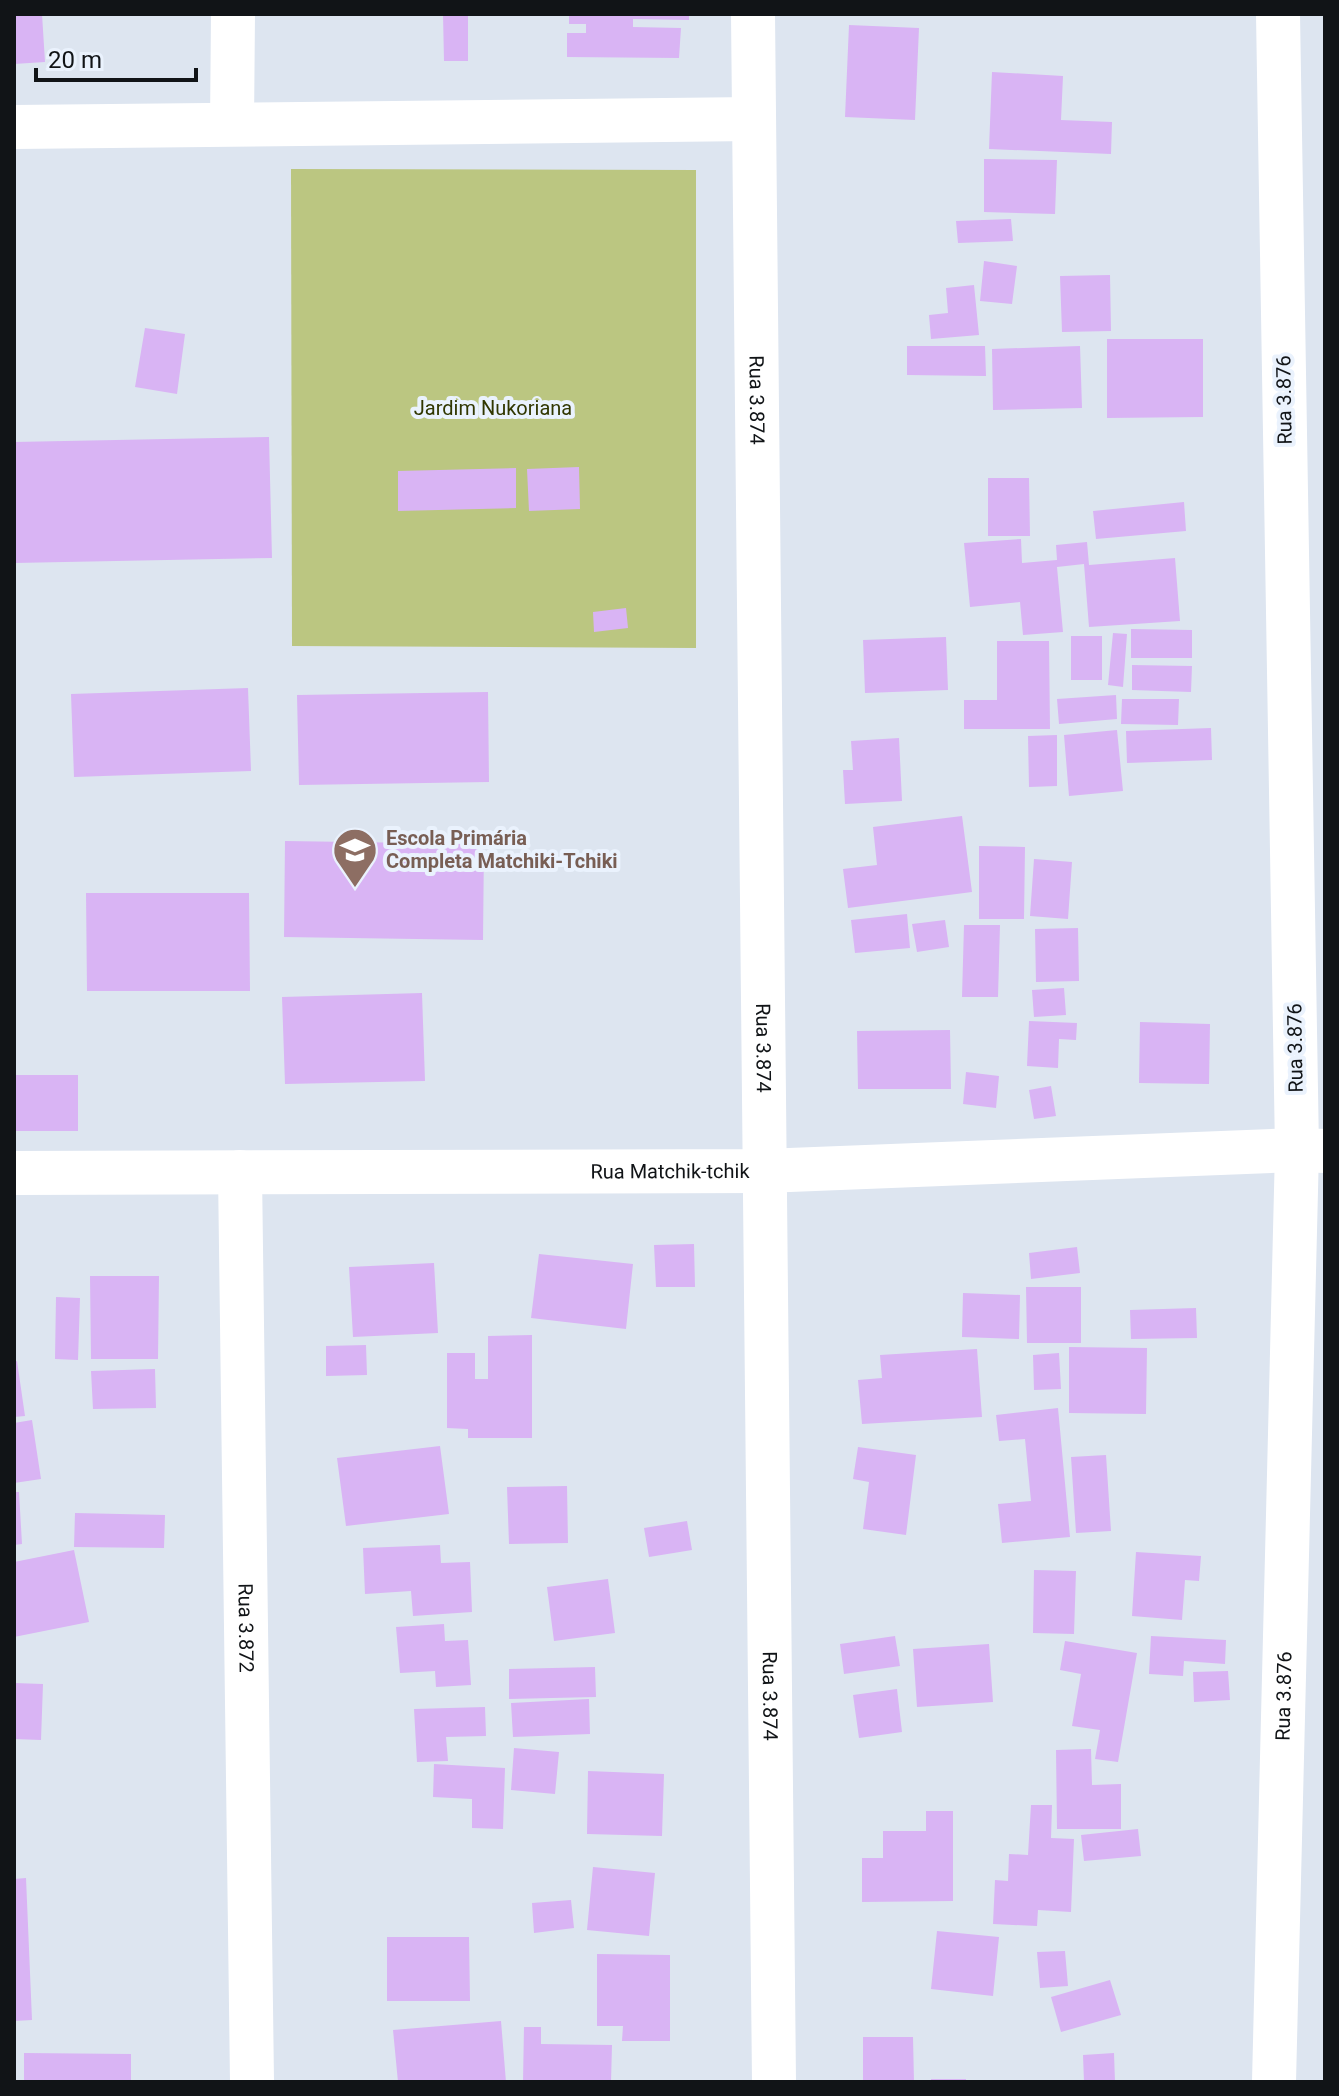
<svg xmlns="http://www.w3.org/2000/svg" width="1339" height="2096" viewBox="0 0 1339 2096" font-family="Roboto,sans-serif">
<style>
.park{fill:#bbc681}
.building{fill:#d9b4f4}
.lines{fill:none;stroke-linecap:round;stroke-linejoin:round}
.street{stroke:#fff;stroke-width:44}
.labels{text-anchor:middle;stroke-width:8;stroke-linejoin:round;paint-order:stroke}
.street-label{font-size:20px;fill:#111417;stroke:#eaf2fd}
.park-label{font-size:20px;fill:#313700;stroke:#eaf2fd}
.education-label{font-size:20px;font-weight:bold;fill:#785e54;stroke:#eaf2fd;text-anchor:start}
</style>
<rect width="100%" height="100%" fill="#dde5f0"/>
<path class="park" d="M291 169 696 170V648L292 646Z"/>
<path class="building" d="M14 14H42L45 62 14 64Z
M443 14H468V61H444Z
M569 14H689V20L633 19V27L681 28 679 58 567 57V33H586V24H569Z
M849 25 919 28 915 120 845 117Z
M992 72 1063 76 1061 120 1112 122 1111 154 989 149Z
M984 159 1057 160 1055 214 984 212Z
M1011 219 1013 241 958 243 956 221Z
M984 261 1017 266 1012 304 980 301Z
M1110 275 1111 331 1062 332 1060 276Z
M974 285 979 335 931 339 929 315 948 313 946 288Z
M145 328 185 334 177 394 135 387Z
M1107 339H1203V417L1107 418Z
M907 346H985L986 376 907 375Z
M1080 346 1082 408 993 410 992 349Z
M269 437 272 558 14 563V442Z
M579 467 580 509 529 511 527 469Z
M516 468V508L398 511V471Z
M988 478H1029L1030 536H988Z
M1184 502 1186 531 1096 539 1093 511Z
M1021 539 1022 563 1057 560 1056 545 1087 542 1089 565 1175 558 1180 621 1089 627 1084 564 1057 567 1063 632 1023 635 1020 602 970 607 964 543Z
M626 608 628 628 594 632 593 612Z
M1131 629 1192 630V658H1131Z
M1113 633 1127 634 1123 687 1108 685Z
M1071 636H1102V680H1071Z
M946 637 948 690 865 693 863 640Z
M997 641H1049L1050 729H964V700H997Z
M1132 665 1192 666 1191 692 1132 690Z
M248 688 251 771 74 777 71 694Z
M488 692 489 782 299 785 297 695Z
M1116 695 1117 719 1059 724 1057 699Z
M1122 699H1179L1178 725 1121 724Z
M1211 728 1212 760 1127 763 1126 731Z
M1117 730 1123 791 1069 796 1064 735Z
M1057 735V786L1029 787 1028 736Z
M899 738 902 801 845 804 843 770H853L851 741Z
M962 816 972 892 848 908 843 869 877 865 873 827Z
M285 841 484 844 483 940 284 937Z
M979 846 1025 847 1024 919H979Z
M1034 859 1072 862 1068 919 1030 916Z
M86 893H249L250 991H87Z
M907 914 910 948 855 953 851 920Z
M945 920 949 947 917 952 912 924Z
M964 925H1000L998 997H962Z
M1078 928 1079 981 1036 982 1035 929Z
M1064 988 1066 1015 1034 1017 1032 990Z
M422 993 425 1081 285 1084 282 997Z
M1029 1021 1077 1023 1076 1040 1059 1039 1058 1068 1027 1066Z
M1140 1022 1210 1024 1209 1084 1139 1083Z
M950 1030 951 1089H858L857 1031Z
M966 1072 999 1076 996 1108 963 1104Z
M14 1075H78V1131H14Z
M1051 1086 1056 1116 1034 1119 1029 1090Z
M694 1244 695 1287H656L654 1245Z
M1077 1247 1080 1273 1031 1279 1029 1253Z
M539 1254 633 1264 626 1329 531 1318Z
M434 1263 438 1333 353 1337 349 1267Z
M90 1276H159L158 1359H91Z
M1026 1287H1081V1343H1027Z
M963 1293 1020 1295 1019 1339 962 1337Z
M56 1297 80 1298 78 1360 55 1359Z
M1196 1308 1197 1338 1131 1339 1130 1310Z
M532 1335V1438H468V1429L447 1428V1353H475V1379H488V1336Z
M366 1345 367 1375 326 1376V1346Z
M1069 1347 1147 1348 1146 1414 1069 1413Z
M977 1349 982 1417 862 1424 858 1380 882 1378 880 1355Z
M1059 1353 1061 1389 1034 1390 1033 1355Z
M17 1361 25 1416 14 1417V1362Z
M155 1369 156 1408 93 1409 91 1371Z
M1058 1408 1070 1537 1002 1543 998 1504 1031 1501 1025 1439 999 1441 996 1415Z
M32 1420 41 1479 14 1483V1423Z
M440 1446 449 1514 346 1526 337 1458Z
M858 1447 916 1455 906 1535 863 1529 869 1482 853 1479Z
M1106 1455 1111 1531 1076 1533 1071 1457Z
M567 1486 568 1543 509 1544 507 1487Z
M14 1492H19L22 1544 14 1545Z
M75 1513 165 1515 164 1548 74 1547Z
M687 1521 692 1550 649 1557 644 1528Z
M440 1545 441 1563 470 1562 472 1612 413 1616 411 1591 365 1594 363 1548Z
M74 1550 89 1622 14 1637V1562Z
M1136 1552 1201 1556 1199 1581 1185 1580 1182 1620 1132 1616Z
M1034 1570 1076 1571 1074 1634 1033 1633Z
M608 1579 615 1633 554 1641 547 1587Z
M444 1624 445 1641 468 1640 471 1685 436 1687 435 1671 400 1673 396 1627Z
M895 1636 900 1666 844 1674 840 1644Z
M1151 1636 1226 1640 1225 1664 1184 1661 1183 1676 1149 1674Z
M1065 1641 1137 1653 1118 1762 1095 1759 1100 1730 1072 1726 1081 1674 1060 1670Z
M989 1644 993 1702 917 1707 913 1649Z
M595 1667 596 1697 509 1699V1669Z
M1228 1671 1230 1700 1194 1702 1193 1672Z
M14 1683 43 1684 41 1740 14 1739Z
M897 1689 902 1732 859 1738 853 1695Z
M589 1699 590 1734 513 1737 511 1703Z
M485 1707 486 1736 446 1737 448 1761 417 1762 414 1709Z
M514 1748 559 1752 555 1794 511 1790Z
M1091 1749 1092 1785 1121 1784V1829H1057L1056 1750Z
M434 1764 505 1768 503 1829 472 1828V1799L433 1797Z
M588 1771 664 1774 662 1836 587 1834Z
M1031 1805H1052L1051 1838 1074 1839 1071 1912 1038 1910 1037 1926 993 1924 995 1880 1008 1881 1009 1854 1028 1855Z
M926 1811H953V1901L862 1902V1858H883V1831H926Z
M1138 1829 1141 1856 1084 1861 1081 1835Z
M593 1867 655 1873 649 1936 587 1930Z
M26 1878 32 2020 14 2021V1879Z
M571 1900 574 1928 534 1933 532 1903Z
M937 1931 999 1937 993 1996 931 1989Z
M387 1937H469L470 2001H387Z
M1065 1951 1068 1986 1040 1988 1037 1952Z
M597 1954 670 1955V2041H622L623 2026H597Z
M1110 1980 1121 2015 1061 2032 1051 1997Z
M501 2021 506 2082H398L393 2030Z
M524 2027H541V2044L612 2045 611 2082H523Z
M863 2037H913L914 2082H863Z
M24 2053 131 2054V2082H24Z
M1114 2053 1115 2082H1084L1083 2055Z
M931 2079H966V2082H931Z"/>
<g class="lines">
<g class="street">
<path id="s1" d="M753 14 774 2082"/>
<path d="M232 124 233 14"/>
<path d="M14 127 754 119"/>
<path id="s2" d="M240 1172 252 2082"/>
<path id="s3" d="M14 1173 764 1171 1297 1150 1325 1151"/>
<path id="s4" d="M1274 2082 1297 1150 1278 14"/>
</g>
</g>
<defs>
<g id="school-pin" transform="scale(2.3)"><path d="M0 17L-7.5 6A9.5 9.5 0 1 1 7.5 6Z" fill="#8d6e63" stroke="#eaf2fd"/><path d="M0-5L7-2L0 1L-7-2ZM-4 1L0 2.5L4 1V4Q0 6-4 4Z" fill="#fff"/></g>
</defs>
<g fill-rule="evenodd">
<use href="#school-pin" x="355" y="850"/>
</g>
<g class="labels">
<g class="street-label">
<text dy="7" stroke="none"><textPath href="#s1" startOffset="386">Rua 3.874</textPath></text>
<text transform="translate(1284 400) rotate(-91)" y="7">Rua 3.876</text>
<text dy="7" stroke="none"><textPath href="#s1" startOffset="1034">Rua 3.874</textPath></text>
<text transform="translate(1295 1048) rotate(-91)" y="7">Rua 3.876</text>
<text dy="7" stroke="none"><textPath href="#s3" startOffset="656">Rua Matchik-tchik</textPath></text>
<text dy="7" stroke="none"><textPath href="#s2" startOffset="456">Rua 3.872</textPath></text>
<text dy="7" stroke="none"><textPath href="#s1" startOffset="1682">Rua 3.874</textPath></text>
<text dy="7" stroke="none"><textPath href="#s4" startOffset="386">Rua 3.876</textPath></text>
</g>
<g class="park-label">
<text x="493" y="415">Jardim Nukoriana</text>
</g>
<g class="education-label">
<text x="386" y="845">Escola Primária<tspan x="386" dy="23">Completa Matchiki-Tchiki</tspan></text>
</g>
</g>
<rect width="1339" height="2096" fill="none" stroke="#111417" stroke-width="32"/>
<path d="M36 68v12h160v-12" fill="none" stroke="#111417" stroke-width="4"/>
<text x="48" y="68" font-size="24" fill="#111417" stroke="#eaf2fd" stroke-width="6" paint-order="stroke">20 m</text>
</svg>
